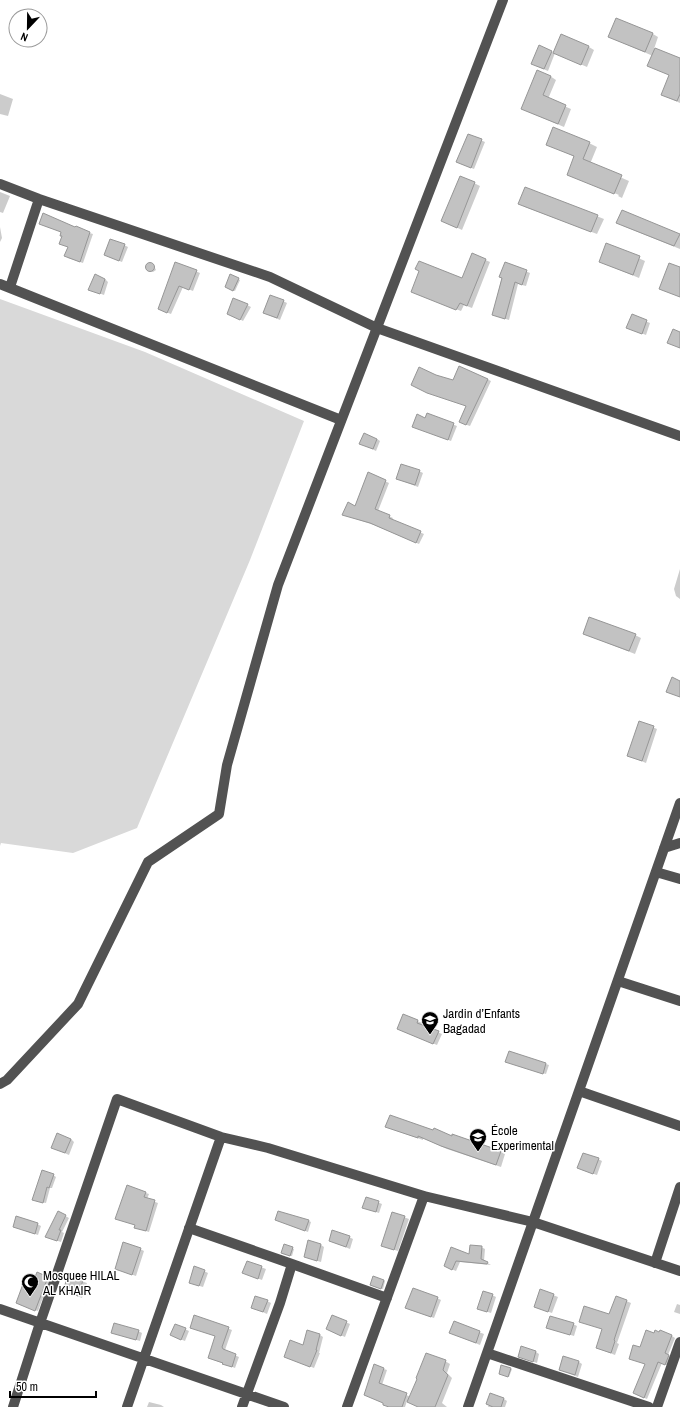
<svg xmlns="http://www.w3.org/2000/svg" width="680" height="1407" viewBox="0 0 680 1407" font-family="'Archivo Narrow',sans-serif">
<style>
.green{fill:#d9d9d9}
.shadow{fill:#0003}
.building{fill:#c2c2c2;stroke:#969696}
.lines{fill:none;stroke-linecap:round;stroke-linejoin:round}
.minor{stroke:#525252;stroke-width:10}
.labels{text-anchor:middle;stroke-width:3;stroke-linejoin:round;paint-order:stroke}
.poi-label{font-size:13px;fill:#000;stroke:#fff;text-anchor:start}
</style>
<rect width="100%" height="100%" fill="#fff"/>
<path class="green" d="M0 299 145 352 304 421 250 560 137 828 73 853 1 843 0 846Z"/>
<path class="shadow" d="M653 34 658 37 654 49 680 60V103L662 95 670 75 653 56 609 37Z
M589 47 594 50 587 67 555 53 548 71 536 66 551 52 554 53Z
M550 76 556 80 548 99 571 109 564 127 522 109Z
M0 94 13 99 8 116 0 114Z
M469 135 485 142 474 169 461 164Z
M589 143 597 147 590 164 629 181 622 198 618 196 619 195 575 177V178L568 175 575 157 547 144Z
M474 183 480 186 462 230 443 221Z
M526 188 604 219 597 234 525 207Z
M0 192 10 196 3 213 0 212Z
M622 211 680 235V249L623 226Z
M42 225 76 229 93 234 83 263 68 258 69 247 60 244 63 236 62 232Z
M0 227 2 238 0 242Z
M607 244 645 261 639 278 605 264Z
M124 245 128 247 122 262 109 257Z
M472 254 490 262 472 308 464 305 461 311 417 294 462 280Z
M176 263 200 273 193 291 183 287 171 314 163 311Z
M505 263 530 273 526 286 518 284 509 320 493 315Z
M149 264 154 266 156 270 153 272 147 270 146 268V266Z
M230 275 240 280 235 291 226 287Z
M105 279 108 282 104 295 93 291Z
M283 301 287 303 280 320 264 313Z
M247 305 251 307 243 321 228 313Z
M632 316 650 323 646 335 631 329Z
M460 367 491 381 470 426 464 424 467 406 435 376 453 382Z
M427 415 457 426 451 441 417 428 426 419Z
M377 439 380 441 376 451 364 445Z
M419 471 423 473 418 487 397 479Z
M368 473 389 483 378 511 393 518 392 520 424 534 419 544 374 525 347 516 355 507Z
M680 569V599L676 596 674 589Z
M584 634 635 635 641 638 635 654Z
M640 722 657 729 646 763 629 756Z
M404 1015 422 1023 421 1025 442 1034 437 1045 402 1031Z
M509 1052 549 1065 546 1074 506 1062Z
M386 1127 452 1137 501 1152 505 1154 501 1167 447 1149 423 1138V1140Z
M71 1139 74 1142 69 1155 53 1148Z
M598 1159 602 1161 597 1175 582 1170Z
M53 1175 56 1177 52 1188H50L46 1203 36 1201Z
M146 1193 149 1194 147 1199 158 1203 149 1232 139 1229 135 1227 136 1225 117 1219Z
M367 1198 382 1204 379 1213 367 1209Z
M58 1212 69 1218 62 1232 64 1233 61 1242 46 1237Z
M393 1213 409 1219 398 1251 385 1247Z
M279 1221H309L311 1222 308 1232Z
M37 1224 41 1226 38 1235 14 1227Z
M349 1237 353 1239 350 1249 330 1241Z
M285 1245 294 1249 292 1256 283 1254Z
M321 1245 324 1247 321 1262 305 1257Z
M481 1247 485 1249 484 1261 491 1265 460 1262 456 1271 449 1268 452 1248 470 1256Z
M140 1249 144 1251 136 1276 116 1269Z
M247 1262 266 1269 262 1280 244 1273Z
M204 1271 208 1273 203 1287 193 1284Z
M47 1277 50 1279 38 1311 20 1305 31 1288Z
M69 1277 87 1283 82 1298 64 1291Z
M374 1277 385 1281 383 1289 373 1285Z
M541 1290 558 1297 552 1313 535 1307Z
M492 1295 496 1297 491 1313 482 1310Z
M617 1297 631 1303 617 1343 619 1344 615 1355 597 1348Z
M437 1298 441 1300 434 1318 410 1310Z
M267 1301 271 1303 267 1314 256 1309Z
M677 1304 680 1305V1314L674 1312Z
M195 1316 232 1330 225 1350V1351L239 1357 235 1368 209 1358 216 1336Z
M332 1316 350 1324 345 1337 331 1331Z
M454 1322 484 1334 480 1345 450 1333Z
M573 1324 577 1326 574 1336 551 1329Z
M176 1325 189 1331 185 1341 175 1337Z
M138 1331 142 1333 140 1341 113 1333Z
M654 1334 672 1336 675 1338 668 1355 672 1358 669 1366 662 1363 647 1399 637 1395Z
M320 1335 323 1337 319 1353H320L314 1368 289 1358 303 1346Z
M536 1352 539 1354 537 1363 523 1358Z
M445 1361 450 1364 447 1373 452 1378 442 1403 447 1407H420L407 1401 405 1407H390L384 1403 368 1396 384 1369 387 1370 382 1385 411 1397Z
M579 1362 582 1364 578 1377 560 1370Z
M510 1369H512L509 1377 501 1374Z
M504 1399 507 1401 505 1407H488L489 1405Z
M149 1402 161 1405 164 1407H147Z"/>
<path class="building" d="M616 18 653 33 645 52 608 37Z
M561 34 589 46 581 65 553 53Z
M539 45 552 51 544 69 531 64Z
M655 48 680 58V94L677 101 661 95 669 75 647 66Z
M537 70 551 76 543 95 566 105 558 124 521 109Z
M553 127 590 142 583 159 622 175 614 194 567 175 574 156 546 145Z
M468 134 482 139 471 168 456 162Z
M460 176 475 182 457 228 441 221Z
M525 187 598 215 591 232 518 204Z
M622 210 680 234 674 246 616 223Z
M43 213 75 227 76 226 90 232 80 262 64 256 68 247 59 244 62 236H60L61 232 39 224Z
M110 239 125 244 119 261 104 255Z
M606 243 640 256 633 275 599 262Z
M472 253 486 259 467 306 460 303 456 310 411 292 419 271 415 269 419 261 462 278Z
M175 262 197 270 189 290 179 286 167 313 158 309Z
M505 262 527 270 522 285 515 282 505 319 492 315 502 278 499 277Z
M145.5 267a4.5 4.5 0 1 1 9 0a4.5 4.5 0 1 1-9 0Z
M669 263 680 267V297L659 289Z
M95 274 105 279 100 294 88 290Z
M230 274 239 278 233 291 225 287Z
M270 295 284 300 277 318 263 313Z
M233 298 248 304 240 320 227 314Z
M632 314 647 320 642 334 626 328Z
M673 329 680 332V348L667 343Z
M459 366 488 379 466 425 459 422 466 406 427 393 411 385 419 367 436 375 453 380Z
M427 413 454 423 448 440 412 427 417 414 425 418Z
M364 433 377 439 373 449 359 444Z
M401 464 420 470 415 485 396 479Z
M368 472 386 480 375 509 390 515 389 518 421 531 416 543 370 523 342 515 348 502 355 506Z
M589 617 636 634 629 651 583 634Z
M672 677 680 681V697L666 692Z
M639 721 654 726 642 761 627 756Z
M403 1014 418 1020 417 1023 439 1031 433 1044 397 1029Z
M509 1051 546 1063 543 1074 505 1062Z
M390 1115 433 1130 434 1128 452 1136V1134L501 1151 496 1165 441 1146 418 1136V1138L385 1127Z
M57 1133 71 1139 65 1153 51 1148Z
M583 1153 599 1158 593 1174 577 1168Z
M42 1170 54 1174 49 1188 47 1187 43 1203 32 1200Z
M127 1185 146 1192 144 1197 155 1200 146 1231 134 1228 135 1225 115 1219Z
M366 1197 379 1201 376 1212 362 1208Z
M58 1211 66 1215 59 1230H61L57 1241 45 1237Z
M278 1211 309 1220 305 1231 275 1220Z
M392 1212 405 1216 394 1250 381 1246Z
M16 1216 38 1223 35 1234 13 1227Z
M332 1230 350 1236 346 1247 329 1241Z
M308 1240 321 1244 317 1261 304 1257Z
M123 1242 141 1248 132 1275 115 1269Z
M284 1244 293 1247 290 1256 281 1253Z
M470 1245 482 1246 481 1259 488 1262 487 1264 456 1261 452 1270 444 1266 451 1247 469 1254Z
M247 1261 262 1266 258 1279 242 1273Z
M194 1266 205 1270 199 1286 189 1283Z
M37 1272 48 1277 35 1311 16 1303 23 1284 31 1287Z
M68 1275 83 1280 78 1296 63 1291Z
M373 1276 384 1280 381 1289 370 1285Z
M413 1288 438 1297 431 1317 405 1308Z
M540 1289 554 1294 548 1312 534 1307Z
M483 1291 493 1294 487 1312 477 1309Z
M255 1296 268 1300 263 1312 251 1308Z
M616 1296 627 1300 614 1340 615 1341 611 1353 596 1348 602 1329 579 1322 584 1306 609 1314Z
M194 1315 229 1327 222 1347 223 1349 236 1354 232 1367 222 1364 223 1363 208 1358 215 1336 190 1328Z
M332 1315 347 1321 341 1336 326 1329Z
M550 1316 574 1323 570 1335 546 1328Z
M454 1321 480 1331 476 1343 449 1333Z
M114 1323 139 1330 136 1340 111 1333Z
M175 1324 186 1328 181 1340 170 1335Z
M307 1330 320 1334 316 1350H317L310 1367 284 1357 290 1340 303 1345Z
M646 1330 654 1333 655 1330 659 1332 660 1330 672 1335 665 1353 669 1355 665 1365 658 1362 644 1398 633 1393 645 1364 629 1359 633 1345 640 1347Z
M521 1346 536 1351 533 1362 518 1357Z
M426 1353 446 1360 443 1370 448 1375 435 1407H418L407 1402 417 1379 416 1378Z
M563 1356 579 1361 575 1375 559 1370Z
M374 1364 384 1368 379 1383 407 1393 402 1407H389L383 1405V1403L364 1395Z
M501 1365 511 1368 508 1377 499 1374Z
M490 1393 504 1398 501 1407H493L486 1404Z"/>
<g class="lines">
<path class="minor" d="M0 184 39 199 270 277 377 328 680 436
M0 284 341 420
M10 287 39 199
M664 848 680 843
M656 872 680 879
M618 981 680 1001
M0 1084 7 1080 78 1004 148 862 219 814 227 765 278 585 503 0
M579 1091 680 1126
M189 1228 292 1264
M655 1263 680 1187
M0 1309 284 1407
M487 1353 649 1407
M13 1407 40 1323 117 1099 221 1137 268 1148 424 1196 533 1222 680 1271
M127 1407 221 1137
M242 1407 280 1303 292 1264 387 1298
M347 1407 424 1196
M468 1407 680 803
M657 1407 680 1342"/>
</g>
<defs>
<g id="school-pin" transform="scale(0.9)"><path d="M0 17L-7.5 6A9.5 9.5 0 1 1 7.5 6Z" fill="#000" stroke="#fff"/><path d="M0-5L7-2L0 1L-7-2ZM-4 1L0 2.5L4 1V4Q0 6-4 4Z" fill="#fff"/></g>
<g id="mosque-pin" transform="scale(0.9)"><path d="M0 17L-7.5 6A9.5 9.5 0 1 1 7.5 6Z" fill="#000" stroke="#fff"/><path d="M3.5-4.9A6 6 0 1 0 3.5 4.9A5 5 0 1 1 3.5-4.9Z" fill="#fff"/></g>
</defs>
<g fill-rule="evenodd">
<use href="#school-pin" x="430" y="1020"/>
<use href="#school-pin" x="478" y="1137"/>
<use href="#mosque-pin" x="30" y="1282"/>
</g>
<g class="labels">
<g class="poi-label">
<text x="443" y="1018">Jardin d’Enfants<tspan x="443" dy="15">Bagadad</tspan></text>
<text x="491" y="1135">École<tspan x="491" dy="15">Experimental</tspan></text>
<text x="43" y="1280">Mosquee HILAL<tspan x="43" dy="15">AL KHAIR</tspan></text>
</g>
</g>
<g transform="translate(28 28) rotate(202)"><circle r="19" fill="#ffffff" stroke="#999999"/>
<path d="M0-3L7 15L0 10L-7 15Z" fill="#000000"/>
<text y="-6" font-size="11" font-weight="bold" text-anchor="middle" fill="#000000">N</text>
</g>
<path d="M10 1391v6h86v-6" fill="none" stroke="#000000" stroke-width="2"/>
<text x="16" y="1391" font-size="12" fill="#000000" stroke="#ffffff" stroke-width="3" paint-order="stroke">50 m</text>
</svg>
